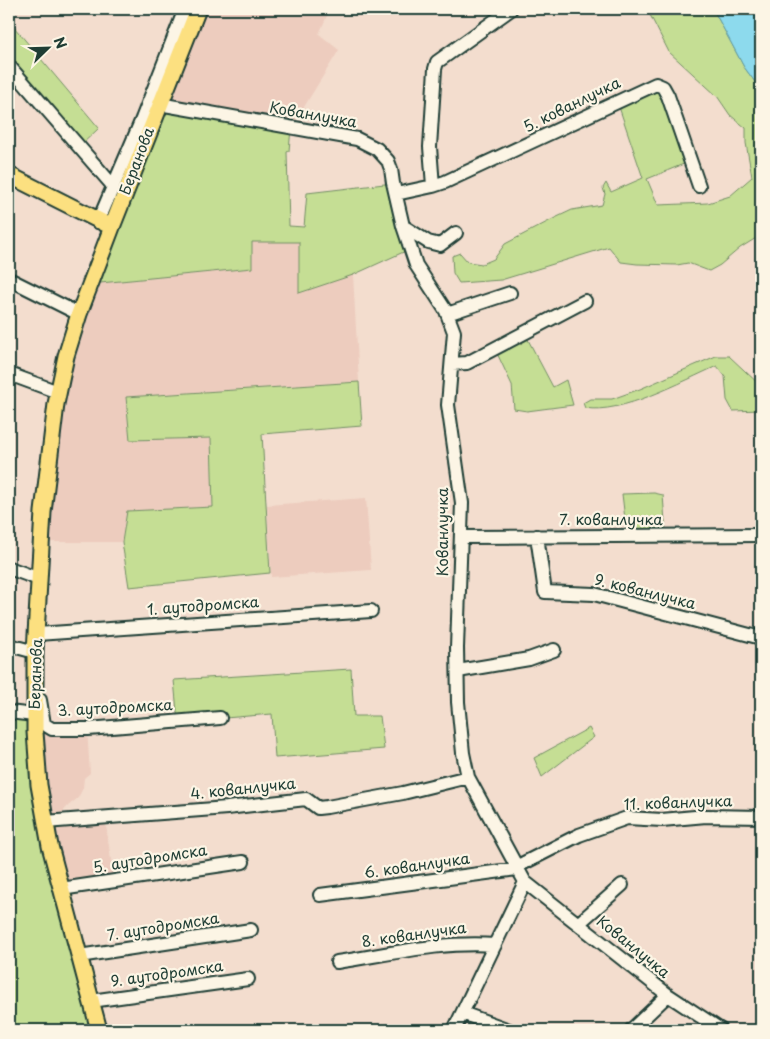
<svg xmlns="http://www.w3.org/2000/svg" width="770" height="1039" viewBox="0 0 770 1039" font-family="'Playpen Sans',sans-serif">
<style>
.built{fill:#edccbe}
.green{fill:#c5de94;stroke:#728e64}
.water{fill:#8ddaed;stroke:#619ba3}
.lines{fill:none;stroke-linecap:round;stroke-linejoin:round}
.minor-casing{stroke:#1f3d34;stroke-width:16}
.major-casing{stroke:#1f3d34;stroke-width:19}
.minor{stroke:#fcf5e5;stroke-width:12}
.major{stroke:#fce080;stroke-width:15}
.labels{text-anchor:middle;stroke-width:4.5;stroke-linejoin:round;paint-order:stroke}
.street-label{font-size:15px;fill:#1f3d34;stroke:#fcf5e5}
</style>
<rect width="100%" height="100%" fill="#f3ddce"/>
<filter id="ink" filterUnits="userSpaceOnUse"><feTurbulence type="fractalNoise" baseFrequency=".02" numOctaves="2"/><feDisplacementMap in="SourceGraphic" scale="10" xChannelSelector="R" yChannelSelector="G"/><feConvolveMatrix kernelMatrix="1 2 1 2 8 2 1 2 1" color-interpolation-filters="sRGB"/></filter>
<g filter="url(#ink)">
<path class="built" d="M198 9H330L319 34 339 50 291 128 159 104Z
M252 242H299V293L353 275 359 382 126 397 130 440 211 438 213 507 127 511 122 542H41L49 455 90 284 251 268Z
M366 498 371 570 271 577 267 505Z
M63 729H87L90 773 84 778 83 788 78 798 68 806 60 815 105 818 114 881 61 889 35 732Z"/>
<path class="green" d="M647 9H713L744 67 761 90V235L740 248 720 265 709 271 688 263 677 265 637 264 621 262 609 247 501 280 459 283 453 273 452 256 460 253 468 262 482 264 494 259 505 244 555 218 572 210 602 205 605 194 603 188 606 183 611 192 643 178 617 101 656 84 691 161 647 179 658 205 708 203 730 196 752 177 746 143V128L730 115 717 96 669 52Z
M9 21 99 128 79 147 9 66Z
M159 104 291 128 289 151 287 152 289 226 304 227 307 193 393 183 410 249 353 275 299 293V242H252V268L90 284Z
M525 334 553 387 566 380 573 405 527 411 514 409 512 385 495 349Z
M716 356H729L761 386V410L733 411 727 400 725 376 717 366C683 381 621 415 585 408L583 403 590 399H612L640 389Z
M359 382 362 426 262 434 270 573 129 587 122 542 127 511 213 507 211 438 130 440 126 397Z
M654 493 663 495 666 536H627L622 494Z
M351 669 354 716H380L384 749 275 758 272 714 178 722 174 680Z
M9 712 34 715 39 785 99 1030H9Z
M589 728 594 737 542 777 534 758Z"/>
<path class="water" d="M713 9H761V90L744 67Z"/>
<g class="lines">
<g class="minor-casing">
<path id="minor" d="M9 66 114 187
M159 104 357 139 377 149 388 161 391 169 393 183 403 226 416 265 446 311 454 332 448 405 462 503 457 648 458 702 463 753 468 777 525 882 668 995 721 1030
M433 186 430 147 435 69 437 62 511 9
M396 194 433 186 445 182 656 84 663 87 668 96 699 186
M98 222 142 119 185 9
M403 226 428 242 440 245 456 233
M9 279 79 314
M447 314 510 293
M452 364 467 363 585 301
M9 374 58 392
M537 536 545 592 594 594 761 638
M461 537 761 535
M9 568 39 579
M37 634 371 611
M9 645 35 652
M458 671 529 659 554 650
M40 700 44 724 52 729H88L220 718
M9 712 34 715
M45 822 227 808 306 799 318 808 327 807 403 793 468 777
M516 867 579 835 627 818 662 820 706 816 761 817
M61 889 243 862
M320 895 517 869
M578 924 622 885
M79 956 251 930
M337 962C390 954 442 941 495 945
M91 1001 248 979
M462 1013 509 1030
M454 1030 525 882
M631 1030 668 995"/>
</g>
<g class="major-casing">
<path id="major" d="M9 175 112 227
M99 1030 50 846 39 785 35 732V652L43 512 56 404 66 356 79 314 112 227 198 9"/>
</g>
<use href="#minor" class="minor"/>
<use href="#major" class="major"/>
</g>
</g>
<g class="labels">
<g class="street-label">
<text transform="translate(572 105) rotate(-26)" y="5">5. кованлучка</text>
<text transform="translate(313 115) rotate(10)" y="5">Кованлучка</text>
<text transform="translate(137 161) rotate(-69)" y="5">Беранова</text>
<text x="611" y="525">7. кованлучка</text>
<text transform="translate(443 532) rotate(-90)" y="5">Кованлучка</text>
<text transform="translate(645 592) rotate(14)" y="5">9. кованлучка</text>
<text transform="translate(203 606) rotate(-4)" y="5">1. аутодромска</text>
<text transform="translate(36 674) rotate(-88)" y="5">Беранова</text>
<text transform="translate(115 708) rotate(-3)" y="5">3. аутодромска</text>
<text transform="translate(243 789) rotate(-6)" y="5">4. кованлучка</text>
<text transform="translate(678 803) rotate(-2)" y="5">11. кованлучка</text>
<text transform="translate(150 859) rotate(-9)" y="5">5. аутодромска</text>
<text transform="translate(417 866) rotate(-8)" y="5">6. кованлучка</text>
<text transform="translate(163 927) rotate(-9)" y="5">7. аутодромска</text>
<text transform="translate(414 935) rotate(-8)" y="5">8. кованлучка</text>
<text transform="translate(633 947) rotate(39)" y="5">Кованлучка</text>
<text transform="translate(167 974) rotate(-8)" y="5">9. аутодромска</text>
</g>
</g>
<rect width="770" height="1039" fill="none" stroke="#fcf5e5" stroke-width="30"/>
<rect x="15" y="15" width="740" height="1009" fill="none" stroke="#1f3d34" stroke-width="2" filter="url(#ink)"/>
<g transform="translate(48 48) rotate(67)" stroke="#fcf5e5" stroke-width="4" paint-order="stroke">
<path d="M0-4L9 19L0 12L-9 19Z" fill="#1f3d34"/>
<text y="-8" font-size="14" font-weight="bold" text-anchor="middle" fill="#1f3d34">N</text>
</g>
</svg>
